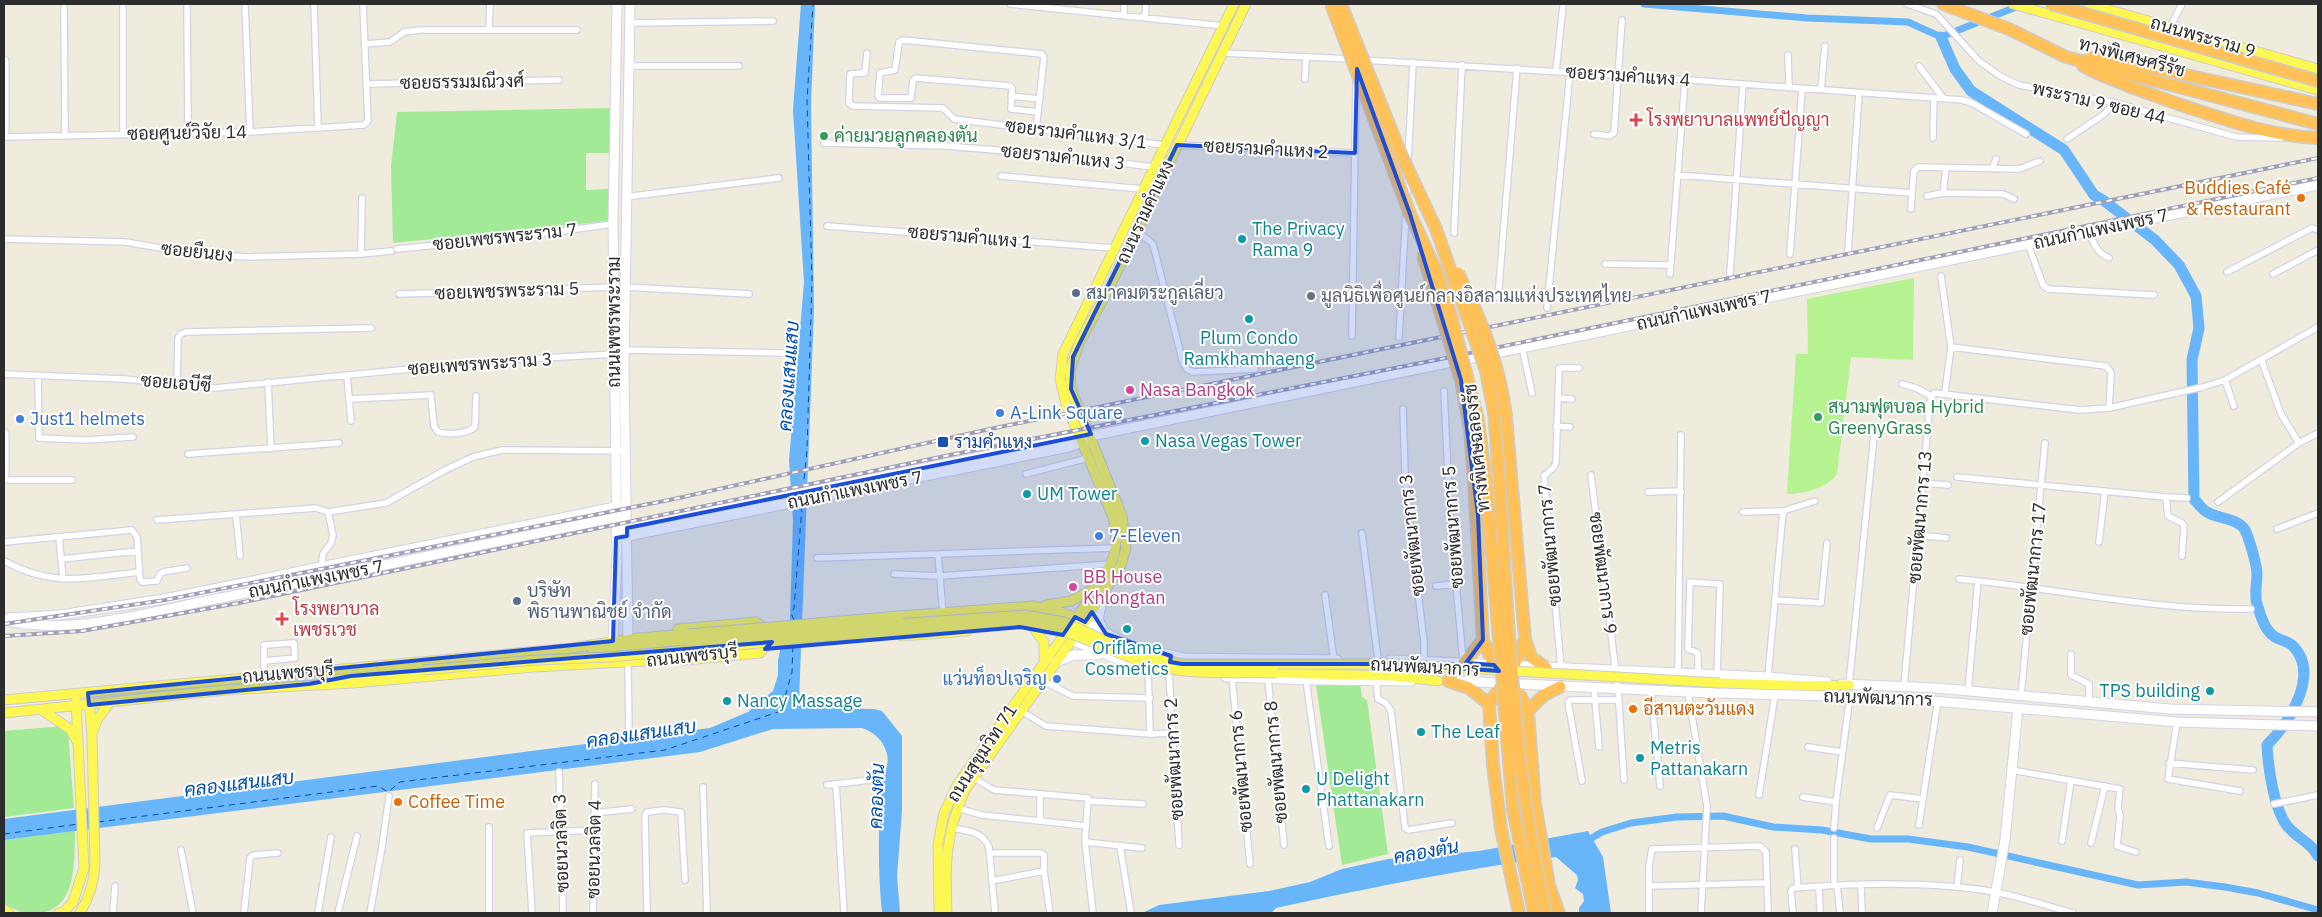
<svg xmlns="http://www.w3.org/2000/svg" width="2322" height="917" viewBox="0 0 2322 917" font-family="'IBM Plex Sans',Sarabun,sans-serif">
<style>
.green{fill:#a2ea96}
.pitch{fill:#b5f290}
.water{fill:#68b6f9}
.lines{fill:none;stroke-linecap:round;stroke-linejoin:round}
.canal{stroke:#68b6f9;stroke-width:7}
.river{stroke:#68b6f9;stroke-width:11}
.ferry{stroke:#014fab;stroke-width:1;stroke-dasharray:6 5;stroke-linecap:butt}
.street-casing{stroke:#d3d2e6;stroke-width:8}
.secondary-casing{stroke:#d3d2e6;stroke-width:11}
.primary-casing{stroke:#ccc;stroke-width:11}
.highway-casing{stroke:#ccc;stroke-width:14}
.street{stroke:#fff;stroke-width:5.5}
.secondary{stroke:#fff;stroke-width:9}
.primary{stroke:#fdf754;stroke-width:9}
.highway{stroke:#ffc158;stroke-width:11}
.rail-casing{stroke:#a19fb8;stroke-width:4}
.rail{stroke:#fff;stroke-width:2;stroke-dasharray:5.5;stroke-linecap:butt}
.primary-bridge-casing{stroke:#ccc;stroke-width:11;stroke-linecap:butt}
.highway-bridge-casing{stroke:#ccc;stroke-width:14;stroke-linecap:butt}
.primary-bridge{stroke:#fdf754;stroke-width:9}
.highway-bridge{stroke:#ffc158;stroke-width:11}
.marked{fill:#1d4ed8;fill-opacity:0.2;stroke:#1d4ed8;stroke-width:4;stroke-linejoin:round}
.health-dot{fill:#e0444e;stroke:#fff;stroke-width:2}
.leisure-dot{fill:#2e9e5b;stroke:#fff;stroke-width:2}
.food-dot{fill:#e8710a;stroke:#fff;stroke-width:2}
.culture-dot{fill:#0f9aa8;stroke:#fff;stroke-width:2}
.service-dot{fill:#5c6f8a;stroke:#fff;stroke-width:2}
.worship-dot{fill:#6b7280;stroke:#fff;stroke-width:2}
.hotel-dot{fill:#d1479c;stroke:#fff;stroke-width:2}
.shop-dot{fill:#3f7fe0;stroke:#fff;stroke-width:2}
.transit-dot{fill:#1a4fb4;stroke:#fff;stroke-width:2}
.labels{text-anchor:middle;stroke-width:4;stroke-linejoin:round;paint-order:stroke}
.street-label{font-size:18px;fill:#2c2c2c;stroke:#fff}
.health-label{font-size:18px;fill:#be3a42;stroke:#fff;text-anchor:start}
.leisure-label{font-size:18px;fill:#27864d;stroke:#fff;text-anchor:start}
.food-label{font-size:18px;fill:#c56008;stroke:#fff;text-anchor:start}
.culture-label{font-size:18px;fill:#0d838f;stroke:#fff;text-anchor:start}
.service-label{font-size:18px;fill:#4e5e75;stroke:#fff;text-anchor:start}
.worship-label{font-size:18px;fill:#5b616d;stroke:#fff;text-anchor:start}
.hotel-label{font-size:18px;fill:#b23c85;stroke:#fff;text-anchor:start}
.shop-label{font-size:18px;fill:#366cbe;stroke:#fff;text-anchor:start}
.transit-label{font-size:18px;fill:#164399;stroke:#fff;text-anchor:start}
.water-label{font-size:19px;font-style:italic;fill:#014fab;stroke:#fff}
</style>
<rect width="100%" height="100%" fill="#efebdd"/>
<path class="green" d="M611 108 610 153H586V190L608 189V221L393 243 391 166 397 112Z
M1360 684 1362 697 1367 700 1388 854 1342 865 1316 685Z
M63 726 68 731 74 808 4 817V731Z
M75 831C74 860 78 908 40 913 25 915 15 911 4 902V840Z"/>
<path class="pitch" d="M1914 278 1913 360 1851 357 1837 474C1827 488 1804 494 1787 494L1796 354H1808L1807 299Z"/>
<path class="water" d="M801 4H815L811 105 814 309 799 702 813 708 874 709 882 711 902 736V811L897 876 900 913H882C878 872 878 832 881 791 882 779 890 765 887 754 884 741 874 732 862 728L773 729 700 752 4 840V819L710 728 748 712 773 691 778 675V660L786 621 790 620 793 520 789 461 804 282 793 110Z
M1588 831 1603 857 1611 913H1579V908L1584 901 1583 894 1575 888 1578 880 1577 875 1556 857C1462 869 1369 888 1276 908L1271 913H1142L1159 905 1269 891 1310 882 1342 869 1388 859 1479 851Z"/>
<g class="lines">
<path class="canal" d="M1644 4 1807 18 1908 22 1941 37 2021 5
M1585 842 1602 832 1631 823 1677 817 1723 816 1773 827 1822 830 1871 839H1908L1968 847 2138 885 2186 882 2225 887 2258 893 2318 910"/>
<path class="river" d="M1941 37 1955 69 1971 91 2064 150 2094 195 2103 200 2155 240 2179 265 2196 296 2199 328 2192 360 2194 499C2198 503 2202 510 2207 512 2218 519 2238 518 2245 530 2249 538 2257 565 2257 574 2257 584 2254 595 2257 604 2261 616 2264 630 2275 637 2280 640 2287 641 2292 645 2321 673 2290 722 2267 745 2268 766 2274 815 2291 830 2302 841 2310 842 2318 856"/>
<path class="ferry" d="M803 490 807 450 812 281 807 100 813 4
M794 620 791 613 794 608 802 506
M98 822 378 786 388 792 400 782 665 750 781 711 792 672 793 644
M4 834 79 824"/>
<g class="street-casing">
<path id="street" d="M64 4 65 136
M187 4 188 133
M245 4 250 132
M314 4 318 127
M1010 4 1224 26
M1907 4 1936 14 1979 61 2000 76 2019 85 2112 102 2236 137 2281 138
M1124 15V4
M1145 17 1146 4
M629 23 773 21
M2170 27 2182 4
M489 30 490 4
M365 44 390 42 404 32 420 30H577
M867 53 865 73 850 74 849 103 853 106 943 108 954 119 1164 145
M1222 53 1351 59
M1788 55 1789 88
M1363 60 1662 78 1962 100 1972 103 2026 134
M628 66H739
M1919 66 1943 98
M1556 71 1563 6
M1305 79 1306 57
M366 84 559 80
M1821 90 1825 46
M1011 96 1040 99
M1036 130 1044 57 1042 54 903 40 899 42 895 70 880 73 878 96 880 98H911L913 80 916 78 1010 86 1012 88 1011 109 1038 112
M1594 134 1609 136 1614 133 1622 20
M123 135V4
M4 137 250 132 364 125 368 121 363 4
M1933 138 1934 98
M2067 139 2103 115 2115 103
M824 143 945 146 1057 155 1153 167
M1177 145 1355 153
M1408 163 1413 62
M1992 169 1996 159
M1677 175 1912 193 1914 171 1918 167 2019 169 2040 161
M1001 176 1142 189
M1943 193 2003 194 2014 199
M1407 195 1408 175
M1927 196 1943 193 1946 168
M625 197 779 178
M1911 209 1912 193
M827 226 1113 248
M1136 230 1153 244 1183 363 1187 369 1193 372 1255 369
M2089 232C2094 244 2097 253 2109 258
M1454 233 1462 65
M4 239 126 242 194 254 249 257 361 254 391 251
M2028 244 2043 285 2048 289 2154 295
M397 249 518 237 613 224
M1848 251 1859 93
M361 254 362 198
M1790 254 1802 89
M1605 264 1670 265
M2227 272 2312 228 2318 230
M1670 274 1685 80
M1730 274 1743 84
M2273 274 2318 250
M1941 276 1951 347 1945 392
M625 287 749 294
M399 294 615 287
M1498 297 1517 68
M1547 308 1570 72
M1352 336 1356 80
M1399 337 1406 212
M1522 347 1532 393
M1951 347 2106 366 2110 371 2111 374 2109 408
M624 350 785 353
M2261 359 2281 414 2299 443
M4 374 124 379 215 388 492 361 614 354
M38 375 39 438 85 440 133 437
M347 375 351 421
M2225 380 2234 406
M268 382 271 449
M1902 384 1916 388 1931 396
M177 385 178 338 181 334 186 332 371 328
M1444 391 1450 516 1463 661
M1558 398 1572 399
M350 399 431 395 434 426 438 432C448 435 466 434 475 427L476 396
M1403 409 1405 473 1412 543 1424 642V661
M1556 426 1570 427
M188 454 339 443
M1026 474 1088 458
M1591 475 1618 689 1624 780
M1957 477 2166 497 2168 516 2182 523 2184 526 2182 556
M4 480H72
M1923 483 1948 485
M1648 492 1681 491
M2166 497 2187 498
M2218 502 2299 443 2318 433
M328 512 386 503 445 470 473 457 502 450 625 451
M1743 512 1783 511 1815 501
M236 514 240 556
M157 520 316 508 328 512 333 535 331 543 323 554 321 568
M2277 529 2318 513
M1362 533 1378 660
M1918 535 1946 538
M59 537 63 579
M4 542 132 530 137 537 140 579 142 582 157 581 160 574 163 572 187 568
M2099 542 2105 491
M817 558 938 554
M61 559 138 551
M4 561C54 588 86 578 139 572
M894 574 940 576 1112 564
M1959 579C2056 588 2153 611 2251 609
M1436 586 1456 584
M1325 595 1334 660
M1776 600 1821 603 1827 543
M943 614 938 554 1116 548
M2071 654V675L2089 684V702
M628 662 629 736
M1561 668 1544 476 1554 467 1556 462 1559 368H1579
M1148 669 1150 734
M1169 673 1179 845
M1678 673 1681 435
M1698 674V653L1688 649 1690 582 1720 584 1717 675
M264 676V645L294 643 295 658 264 661
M1232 677 1250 864
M1768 677 1783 511
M1268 679 1284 845
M1306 680 1329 846
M1043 681 1073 696 1150 698
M1376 681 1378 699 1386 703 1391 711 1405 828 1408 830 1452 823
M1849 685 1875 426
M1904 686 1930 402 1934 393 2080 410 2109 408 2203 387 2225 380 2318 327
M1594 688 1599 747
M1651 691 1660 786
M1968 691 1978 581
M1688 692 1707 806 1701 913
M2021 696 2045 443
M1021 711 1046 726 1150 734 1173 733
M2177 722 2168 779 2240 791
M1808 747 1842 752
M2169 763 2253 770
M2011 770 2120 789 2118 808 2120 816 2117 846 2136 852
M559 772 563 913
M974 778 994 790 1088 798 1085 842 1093 913
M1582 781 1568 702 1570 700H1618
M836 784 844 913
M827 785 870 780
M703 787 707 913
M1759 795 1775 695
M1803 797 1836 802
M1089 801 1143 804
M2274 804 2318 795
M957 808 982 815 1086 826
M594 813 632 809
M1040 821V794
M1919 825 1938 700
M489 827V913
M951 828C968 831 981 830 989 847L995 913
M1834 828 1836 802 1850 696
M1877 828 1890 795 1923 799
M2062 841 2071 780
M1085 842 1142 848
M2091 843 2105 786
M1120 846 1131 913
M1795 849 1798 888
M181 850 193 913
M989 853H1041L1044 855V871
M992 881 1044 871 1050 913
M1834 885V838
M1837 885 1840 913
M1649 886 1767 883
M1861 886 1862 913
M1819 887 1820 910
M1957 887 1960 860
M113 913 115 886
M244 913 250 858 253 855 278 853
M318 913 331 837
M338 913 357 836
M370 913 382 847 389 796
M532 913 527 833 594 830
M593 913 595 784
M647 913 645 815 647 812 664 810 681 812 685 880
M1649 913V866L1652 849 1760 846 1766 852 1768 913
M1793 913 1791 891 1793 888C1858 883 1931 881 1995 892 2021 897 2047 906 2073 913"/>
</g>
<g class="secondary-casing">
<path id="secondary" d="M4 61V131
M4 434V475
M616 530 1079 437 1091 436 2318 185
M623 537 1069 447 1087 440
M1103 597 1098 619 1104 632
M9 618 60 615 164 599 620 506
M4 620C69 637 154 611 220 598 353 573 486 543 619 517
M1085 622 1131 646 1184 658 1337 660
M628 639 624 368 630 4
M1072 640 1124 662 1169 673
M613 641 617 556 613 224 617 4
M1390 660 1768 677 1827 682
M1056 662 1074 655H1098
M1226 677 1315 680 1411 681
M1459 681 1688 692 1898 698 2177 722 2318 726
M1842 684 1936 688 2170 709 2318 712
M1992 913 2005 840 2018 708"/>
</g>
<g class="primary-casing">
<path id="primary" d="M2013 4 2318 90
M2088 4 2318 69
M1046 605 1071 601 1094 589
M899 616 1033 606 1061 612 1078 619
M1033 627 1044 642V660
M678 629 756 622C765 628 768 631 769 642L760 653 684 660
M902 636 967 631
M592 649 689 641
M1276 673 1393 676 1438 681
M328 680 423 670
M1720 683 1813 686 1849 685
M4 700 572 648 638 638 688 634
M76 701 78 743
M43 711 70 729 78 743 84 868 73 902 64 912 59 913
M4 713 225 690 353 683 534 667 644 661 690 655
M93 731 97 720 110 702
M4 909 9 913
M80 913C89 898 94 883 95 865L92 736 89 700
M939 913 938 844 944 813 957 785 1099 586C1114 560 1120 548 1113 517L1066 404 1060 379 1063 354 1234 4
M947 913C945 865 945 834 965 790L1085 622 1121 565 1126 548 1122 516 1071 389 1070 370 1079 344 1107 292 1246 4"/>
</g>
<g class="highway-casing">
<path id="highway" d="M1943 4 2009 29 2066 57 2318 124
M2090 58 2113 59 2318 104
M2083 66C2113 82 2146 92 2178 104 2224 119 2269 136 2318 138
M1506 416 1525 639 1531 657 1546 668
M1474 479 1483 640 1494 665
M1464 663 1483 640
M1514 666 1525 639
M1448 681 1469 688 1489 704
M1502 684 1489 704 1493 765 1501 829 1519 913
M1510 684 1521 697 1528 711 1535 803 1549 885 1559 913
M1528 711 1544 695 1560 687"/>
</g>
<use href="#street" class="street"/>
<use href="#secondary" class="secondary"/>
<use href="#primary" class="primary"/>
<use href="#highway" class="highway"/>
<g class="rail-casing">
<path id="rail" d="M4 624 165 600 674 499 990 429 2318 158
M4 636 82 631 239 603 950 455 1436 360 2318 178"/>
</g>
<use href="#rail" class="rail"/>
<g class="primary-bridge-casing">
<path id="primary-bridge" d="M688 634 899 616
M689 641 821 629 1025 615 1064 622 1131 652 1182 664H1394L1720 683
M423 670 535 660 611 657 822 637 1025 623C1070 627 1109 652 1151 665 1191 676 1235 672 1276 673"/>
</g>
<g class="highway-bridge-casing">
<path id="highway-bridge" d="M1331 4 1410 214 1436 270 1452 319 1478 419 1486 482 1513 810 1534 913
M1341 4 1401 154 1436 229 1486 371 1494 413C1508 579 1508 749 1546 913
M2051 4 2318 81
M1423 255 1461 380 1470 429 1474 479
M1458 273C1481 319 1500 365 1506 416"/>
</g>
<use href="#primary-bridge" class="primary-bridge"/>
<use href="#highway-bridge" class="highway-bridge"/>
</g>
<path class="marked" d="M1357 69 1410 214 1461 380 1478 515 1483 640 1466 663 1494 665 1499 671 1394 664H1182L1170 662 1171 656 1106 634 1092 612 1085 622 1075 617 1063 635 1020 627 765 649 772 642 351 676 309 684 89 705 88 693 613 641 616 538 627 536V528L1091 434 1071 389 1073 357 1177 145 1355 153Z"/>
<g class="health-dot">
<path d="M1633.5 112.5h5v5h5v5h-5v5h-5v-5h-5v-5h5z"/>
<path d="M279.5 611.5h5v5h5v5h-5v5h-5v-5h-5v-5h5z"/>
</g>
<g class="leisure-dot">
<circle cx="824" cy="136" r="5"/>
<circle cx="1818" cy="417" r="5"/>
</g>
<g class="food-dot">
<circle cx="2301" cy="198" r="5"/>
<circle cx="1633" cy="709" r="5"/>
<circle cx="398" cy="802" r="5"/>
</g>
<g class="culture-dot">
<circle cx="1242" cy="239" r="5"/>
<circle cx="1249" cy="319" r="5"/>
<circle cx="1145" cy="441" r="5"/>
<circle cx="1027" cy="494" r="5"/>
<circle cx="1127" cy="629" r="5"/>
<circle cx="2210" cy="691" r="5"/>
<circle cx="727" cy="701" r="5"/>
<circle cx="1421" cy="732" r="5"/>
<circle cx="1640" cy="758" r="5"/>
<circle cx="1306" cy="789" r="5"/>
</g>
<g class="service-dot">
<circle cx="1076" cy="293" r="5"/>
<circle cx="517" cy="601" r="5"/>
</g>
<circle class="worship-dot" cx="1311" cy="296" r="5"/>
<g class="hotel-dot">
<circle cx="1130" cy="390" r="5"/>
<circle cx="1073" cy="587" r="5"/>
</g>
<g class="shop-dot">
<circle cx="1000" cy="413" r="5"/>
<circle cx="20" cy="419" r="5"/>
<circle cx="1099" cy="536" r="5"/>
<circle cx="1057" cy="679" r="5"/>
</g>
<rect class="transit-dot" x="937" y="436" width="12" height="12" rx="2.5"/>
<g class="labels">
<g class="street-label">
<text transform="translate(2203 37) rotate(16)" y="6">ถนนพระราม 9</text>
<text transform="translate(2132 57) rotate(15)" y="6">ทางพิเศษศรีรัช</text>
<text transform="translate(1628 76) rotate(4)" y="6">ซอยรามคำแหง 4</text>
<text transform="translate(462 82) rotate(-1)" y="6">ซอยธรรมมณีวงศ์</text>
<text transform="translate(2099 103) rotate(13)" y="6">พระราม 9 ซอย 44</text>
<text transform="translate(187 133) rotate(-1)" y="6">ซอยศูนย์วิจัย 14</text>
<text transform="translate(1076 134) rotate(7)" y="6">ซอยรามคำแหง 3/1</text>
<text transform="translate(1266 149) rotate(3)" y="6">ซอยรามคำแหง 2</text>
<text transform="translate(1063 157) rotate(6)" y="6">ซอยรามคำแหง 3</text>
<text transform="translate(1145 212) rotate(-65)" y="6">ถนนรามคำแหง</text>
<text transform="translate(2101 229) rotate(-12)" y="6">ถนนกำแพงเพชร 7</text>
<text transform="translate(505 237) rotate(-6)" y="6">ซอยเพชรพระราม 7</text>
<text transform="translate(970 237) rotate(5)" y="6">ซอยรามคำแหง 1</text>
<text transform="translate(197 252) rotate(6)" y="6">ซอยยืนยง</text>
<text transform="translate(507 291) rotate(-2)" y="6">ซอยเพชรพระราม 5</text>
<text transform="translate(1704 310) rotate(-12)" y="6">ถนนกำแพงเพชร 7</text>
<text transform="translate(614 322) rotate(-90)" y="6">ถนนเพชรพระราม</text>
<text transform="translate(480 364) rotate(-4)" y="6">ซอยเพชรพระราม 3</text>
<text transform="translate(176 383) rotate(5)" y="6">ซอยเอบีซี</text>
<text transform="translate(1477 448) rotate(-96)" y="6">ทางพิเศษฉลองรัช</text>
<text transform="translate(855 490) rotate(-11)" y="6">ถนนกำแพงเพชร 7</text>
<text transform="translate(1920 517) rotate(-85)" y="6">ซอยพัฒนาการ 13</text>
<text transform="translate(1453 527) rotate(-94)" y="6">ซอยพัฒนาการ 5</text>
<text transform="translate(1412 535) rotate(-96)" y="6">ซอยพัฒนาการ 3</text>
<text transform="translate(1550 545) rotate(-95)" y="6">ซอยพัฒนาการ 7</text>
<text transform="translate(2033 569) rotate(-84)" y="6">ซอยพัฒนาการ 17</text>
<text transform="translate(1603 573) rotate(83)" y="6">ซอยพัฒนาการ 9</text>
<text transform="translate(316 579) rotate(-11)" y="6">ถนนกำแพงเพชร 7</text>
<text transform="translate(692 656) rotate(-6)" y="6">ถนนเพชรบุรี</text>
<text transform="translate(1425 667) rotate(3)" y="6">ถนนพัฒนาการ</text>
<text transform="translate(288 673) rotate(-5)" y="6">ถนนเพชรบุรี</text>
<text transform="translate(1878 698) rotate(2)" y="6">ถนนพัฒนาการ</text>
<text transform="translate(982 753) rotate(-57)" y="6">ถนนสุขุมวิท 71</text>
<text transform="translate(1174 759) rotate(-93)" y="6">ซอยพัฒนาการ 2</text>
<text transform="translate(1276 762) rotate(-95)" y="6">ซอยพัฒนาการ 8</text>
<text transform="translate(1241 771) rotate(-95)" y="6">ซอยพัฒนาการ 6</text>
<text transform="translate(561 843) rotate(-92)" y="6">ซอยนวลจิต 3</text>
<text transform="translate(594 849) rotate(-89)" y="6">ซอยนวลจิต 4</text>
</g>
<g class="health-label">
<text x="1647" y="126">โรงพยาบาลแพทย์ปัญญา</text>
<text x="293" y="615">โรงพยาบาล<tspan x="293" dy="21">เพชรเวช</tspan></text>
</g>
<g class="leisure-label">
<text x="834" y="142">ค่ายมวยลูกคลองตัน</text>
<text x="1828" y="413">สนามฟุตบอล Hybrid<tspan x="1828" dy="21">GreenyGrass</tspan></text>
</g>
<g class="food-label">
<text x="2291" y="194" text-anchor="end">Buddies Café<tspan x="2291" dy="21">&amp; Restaurant</tspan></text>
<text x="1643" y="715">อีสานตะวันแดง</text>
<text x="408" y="808">Coffee Time</text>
</g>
<g class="culture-label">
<text x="1252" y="235">The Privacy<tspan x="1252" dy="21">Rama 9</tspan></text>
<text x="1249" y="344" text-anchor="middle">Plum Condo<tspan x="1249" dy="21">Ramkhamhaeng</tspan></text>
<text x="1155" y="447">Nasa Vegas Tower</text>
<text x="1037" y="500">UM Tower</text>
<text x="1127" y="654" text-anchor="middle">Oriflame<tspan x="1127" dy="21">Cosmetics</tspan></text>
<text x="2200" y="697" text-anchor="end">TPS building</text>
<text x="737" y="707">Nancy Massage</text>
<text x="1431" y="738">The Leaf</text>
<text x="1650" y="754">Metris<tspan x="1650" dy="21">Pattanakarn</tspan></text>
<text x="1316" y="785">U Delight<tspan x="1316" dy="21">Phattanakarn</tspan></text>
</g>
<g class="service-label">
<text x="1086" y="299">สมาคมตระกูลเลี่ยว</text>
<text x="527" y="597">บริษัท<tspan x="527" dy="21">พิธานพาณิชย์ จำกัด</tspan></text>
</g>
<g class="worship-label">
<text x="1321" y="302">มูลนิธิเพื่อศูนย์กลางอิสลามแห่งประเทศไทย</text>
</g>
<g class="hotel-label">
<text x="1140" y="396">Nasa Bangkok</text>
<text x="1083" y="583">BB House<tspan x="1083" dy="21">Khlongtan</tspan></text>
</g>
<g class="shop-label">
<text x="1010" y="419">A-Link Square</text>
<text x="30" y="425">Just1 helmets</text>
<text x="1109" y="542">7-Eleven</text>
<text x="1047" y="685" text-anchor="end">แว่นท็อปเจริญ</text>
</g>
<g class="transit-label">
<text x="954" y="448">รามคำแหง</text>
</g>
<g class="water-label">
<text transform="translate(788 376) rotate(-86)" y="7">คลองแสนแสบ</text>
<text transform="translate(641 733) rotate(-8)" y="7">คลองแสนแสบ</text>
<text transform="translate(239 783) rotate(-7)" y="7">คลองแสนแสบ</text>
<text transform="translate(876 796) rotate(-88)" y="7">คลองตัน</text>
<text transform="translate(1426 851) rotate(-10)" y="7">คลองตัน</text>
</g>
</g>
<rect width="2322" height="917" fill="none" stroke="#2c2c2c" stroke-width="10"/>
</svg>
